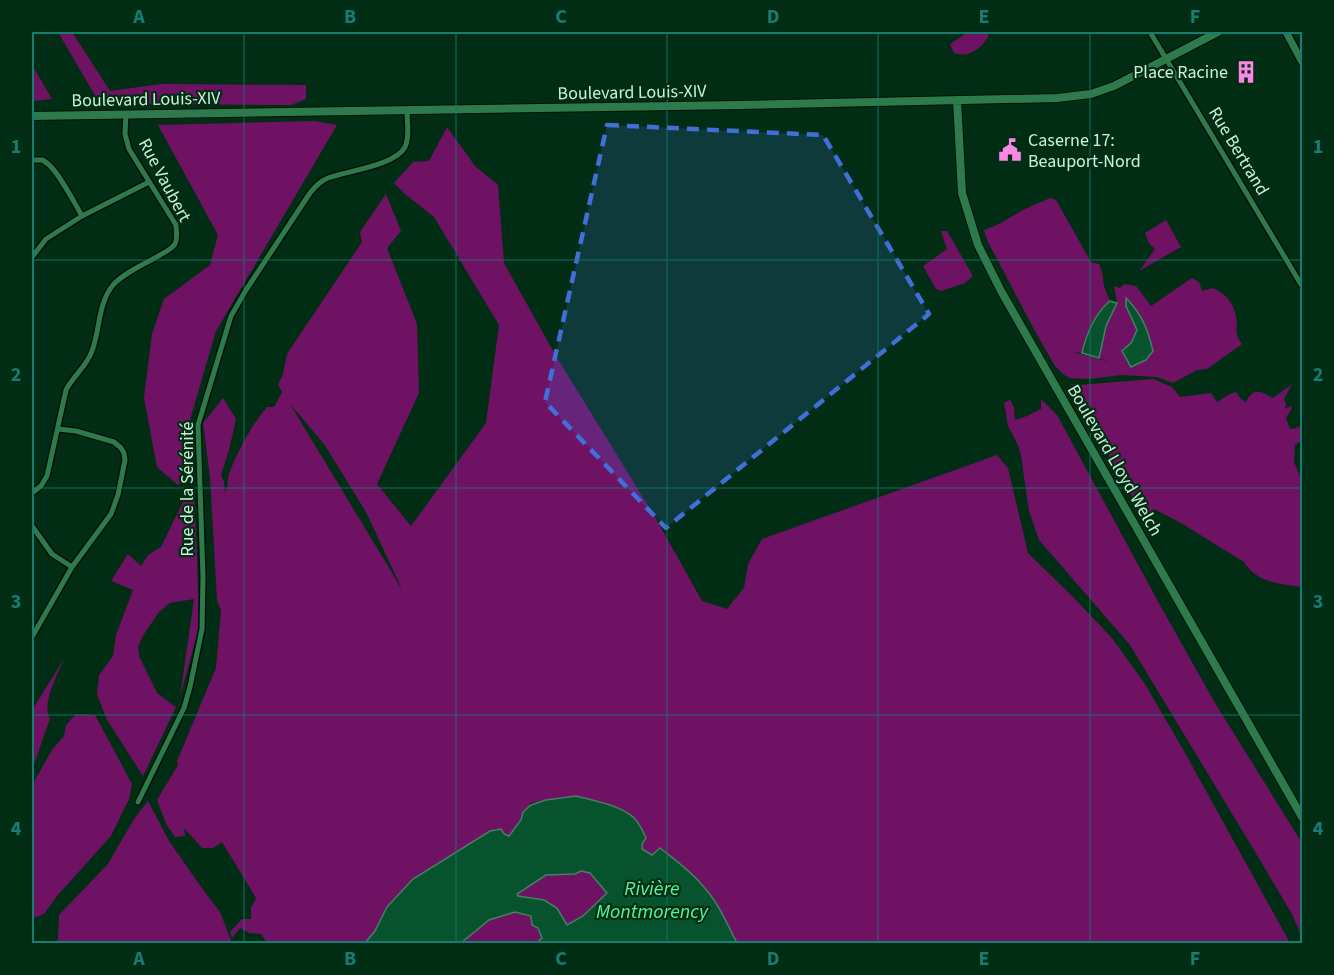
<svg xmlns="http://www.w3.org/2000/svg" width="1334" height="975" viewBox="0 0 1334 975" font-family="'Source Sans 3',sans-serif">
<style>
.green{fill:#701264;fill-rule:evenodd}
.water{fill:#07532d;stroke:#428260;stroke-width:1.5;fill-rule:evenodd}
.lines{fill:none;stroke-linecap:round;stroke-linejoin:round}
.minor-casing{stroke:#001305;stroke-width:8}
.tertiary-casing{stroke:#001305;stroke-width:10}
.secondary-casing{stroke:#001305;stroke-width:10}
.minor{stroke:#2d7b4c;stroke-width:5}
.tertiary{stroke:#2d7b4c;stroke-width:7}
.secondary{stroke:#2d7b4c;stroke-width:8}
.marked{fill:#406fd8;fill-opacity:0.2;stroke:#406fd8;stroke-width:4.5;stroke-dasharray:12 8;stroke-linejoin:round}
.grid{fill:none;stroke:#187c73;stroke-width:1.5;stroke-opacity:0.55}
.labels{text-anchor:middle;stroke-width:4.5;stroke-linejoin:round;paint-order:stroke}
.poi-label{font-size:18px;fill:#cbf1d6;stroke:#022d15;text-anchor:end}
.street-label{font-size:18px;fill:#cbf1d6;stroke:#022d15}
.water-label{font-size:20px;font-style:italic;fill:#55f79a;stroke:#022d15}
.neatline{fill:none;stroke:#187c73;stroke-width:2}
.grid-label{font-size:20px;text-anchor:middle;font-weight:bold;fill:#187c73}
</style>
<rect width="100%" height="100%" fill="#022d15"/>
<path class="green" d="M58 32H72L110 91 161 84 306 85V99L291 105 100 104Z
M968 32H986L989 36C980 49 970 58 954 53L950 44Z
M32 65 52 99 32 101Z
M314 121 337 125 216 331 187 430V478L178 485 157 467 144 398 152 334 164 299 210 265 218 235 158 125Z
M447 127 475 166 498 185 504 263 556 356 655 517 702 601 727 609 744 588 748 564 762 539 997 455 1008 468 1028 553 1074 598 1112 638 1145 684 1184 751 1290 943H737C727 924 718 902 703 886 691 871 675 860 660 848L652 855 642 849V844L621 810 593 800 576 796 547 800 530 803 531 805 523 812 521 820 509 836 504 834 387 907 375 931 365 943H267L261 934 249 933 240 928 232 938 230 932 242 919H251V908L256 898 222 842 213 848H202L184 828 185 836 175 837 166 824 157 800 178 765 177 761 216 668 221 611 217 600 210 477 203 423 223 398 236 419 229 450 221 475 224 482 225 492C229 486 227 481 229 474 238 450 251 426 267 407H274L282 392 278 385 283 374 287 354 362 242 360 232 386 194 401 231 387 248 417 324 419 393 377 484 411 526 486 423 499 325 434 217 405 194 394 183 413 162 429 161ZM290 404 324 444 366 512 403 591Z
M1050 198 1056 200 1091 262 1099 264 1102 272 1104 286 1110 301C1095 313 1086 335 1082 353L1070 351 1109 362 1099 358 1106 326 1117 303 1114 286 1120 288 1124 284 1136 286 1151 306 1192 278 1199 282 1202 291 1213 288C1225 293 1234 303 1236 317 1239 330 1232 330 1242 344L1207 369 1197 370 1173 383 1157 377 1122 375 1088 379 1069 378 1063 374 1055 366 1036 333 987 240 984 230 997 225 1023 210ZM1126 299C1142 313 1149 331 1153 351L1147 360 1132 367 1123 351 1131 343 1137 330 1127 306Z
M1166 220 1181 247 1139 271 1155 249 1149 243 1145 233Z
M941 231H947L973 276 965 283 941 291 936 289 923 266 947 249Z
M1153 379 1172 387 1180 397 1211 393 1217 402 1230 394 1236 392 1242 400 1246 402C1253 387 1261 391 1273 398L1292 384 1284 399 1286 404 1285 409 1291 406 1292 408 1286 418 1290 429 1296 428 1302 425V443L1299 442 1295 445 1294 462 1300 476 1302 477V587C1280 584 1257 583 1244 562L1181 523 1154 509 1150 515 1133 498 1109 458 1110 445 1096 427 1071 384 1079 385Z
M1041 399 1057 415 1161 607 1215 703 1302 843V937L1292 914 1251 845 1130 645 1039 540 1029 511 1021 456 1018 445 1008 426 1004 403 1010 400 1014 407 1015 420 1027 416 1041 409Z
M194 496 197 557 199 627 180 697 194 599 170 603 159 612 144 634 138 647 139 656 157 693 176 707 143 776 107 720 97 694 99 675 113 656 116 635 133 590 111 581 128 554 141 566 148 555 161 547 183 502Z
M64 659C58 674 41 704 50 719 43 736 39 753 32 769V709L34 707Z
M76 714 95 715 132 784 129 799 111 836 57 896 44 914 32 919V785L52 750 64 736 66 725Z
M148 801 169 841 204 891 220 912 232 943H55L58 939 59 915 108 864 134 819Z
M581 871 590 873 607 893 583 916 566 925C552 898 546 900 518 896L516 893C525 889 540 877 547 875 559 872 570 877 581 871Z
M515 912 531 916 542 938 537 943 461 944 489 920Z"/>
<path class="water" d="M1126 298C1142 314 1148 330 1153 351L1146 360 1131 367 1122 351 1131 343 1137 330 1126 306Z
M1110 301 1117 303 1106 326 1099 358 1082 353C1086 335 1095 313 1110 301Z
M576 796C593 800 622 806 634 818 640 824 643 831 646 838L642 844V849L652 855 660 848C675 860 691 871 703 886 718 902 727 924 737 943H537L542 938 538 928 532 925 531 916 515 912 489 920 461 943H365L375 931 387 907 413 879 490 831 501 829 504 834 509 836 521 820 523 812 531 805 546 800ZM581 871 590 873 607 893 583 916 567 925 557 908 544 900 518 896 517 894 546 875 575 874Z"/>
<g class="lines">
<g class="minor-casing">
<path id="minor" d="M1150 32 1302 286
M32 160C35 160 38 160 42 160 55 164 75 204 82 216
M32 257 46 239 82 216 149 182
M32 493 41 486 47 476 66 390C73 376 87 366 92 351 100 330 98 303 113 285 125 272 145 264 160 255 165 252 172 249 175 244 178 238 176 231 176 225L129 149 125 134 126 114
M32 526 52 554 72 567
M32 637 72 567 111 514 118 495 125 460 124 453 121 448 114 442 76 431 58 429
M138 802 184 708 190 687 202 629 203 577 198 425 231 316 246 290 310 193C315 187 320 181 328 178 346 171 395 166 405 147 410 137 407 121 407 110"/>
</g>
<g class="tertiary-casing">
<path id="tertiary" d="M1286 32 1302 62"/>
</g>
<g class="secondary-casing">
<path id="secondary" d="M957 100 962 193 978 245 1001 291 1302 817
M32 116 739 105 1057 98 1091 94 1114 86 1218 32"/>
</g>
<use href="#minor" class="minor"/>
<use href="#tertiary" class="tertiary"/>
<use href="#secondary" class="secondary"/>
</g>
<path class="marked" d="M607 125 823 135 929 314 666 528 545 402Z"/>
<path class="grid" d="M244 32V944M456 32V944M667 32V944M878 32V944M1090 32V944M32 260H1302M32 488H1302M32 715H1302"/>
<defs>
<g id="building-bare" transform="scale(1.8)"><path d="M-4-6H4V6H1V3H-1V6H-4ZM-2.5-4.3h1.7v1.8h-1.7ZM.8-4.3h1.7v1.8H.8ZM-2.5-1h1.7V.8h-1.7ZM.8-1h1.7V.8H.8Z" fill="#fa87e6" stroke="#022d15" stroke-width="2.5" paint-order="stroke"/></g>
<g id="civic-bare" transform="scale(1.8)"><path d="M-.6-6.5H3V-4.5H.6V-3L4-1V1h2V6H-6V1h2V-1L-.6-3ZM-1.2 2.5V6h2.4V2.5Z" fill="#fa87e6" stroke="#022d15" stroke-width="2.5" paint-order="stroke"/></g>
</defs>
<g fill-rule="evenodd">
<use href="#building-bare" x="1246" y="72"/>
<use href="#civic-bare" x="1010" y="150"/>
</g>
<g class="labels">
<g class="poi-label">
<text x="1228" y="78">Place Racine</text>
<text x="1028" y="146" text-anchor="start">Caserne 17:<tspan x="1028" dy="21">Beauport-Nord</tspan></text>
</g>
<g class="street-label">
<text transform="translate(632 92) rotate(-1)" y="6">Boulevard Louis-XIV</text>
<text transform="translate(146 99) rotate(-1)" y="6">Boulevard Louis-XIV</text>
<text transform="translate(1239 151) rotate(59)" y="6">Rue Bertrand</text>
<text transform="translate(165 180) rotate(62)" y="6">Rue Vaubert</text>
<text transform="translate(1115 460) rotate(60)" y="6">Boulevard Lloyd Welch</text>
<text transform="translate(187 489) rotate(-90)" y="6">Rue de la Sérénité</text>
</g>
<g class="water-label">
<text x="652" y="895">Rivière<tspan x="652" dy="23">Montmorency</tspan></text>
</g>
</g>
<rect width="1334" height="975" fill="none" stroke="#022d15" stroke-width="66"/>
<rect x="33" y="33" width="1268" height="909" class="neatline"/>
<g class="grid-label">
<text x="139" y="23">A</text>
<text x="350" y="23">B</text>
<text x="561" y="23">C</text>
<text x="773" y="23">D</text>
<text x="984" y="23">E</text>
<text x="1195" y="23">F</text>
<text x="16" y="153">1</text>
<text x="1318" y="153">1</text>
<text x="16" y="381">2</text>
<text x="1318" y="381">2</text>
<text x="16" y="608">3</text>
<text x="1318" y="608">3</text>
<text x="16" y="835">4</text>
<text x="1318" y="835">4</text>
<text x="139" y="965">A</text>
<text x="350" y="965">B</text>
<text x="561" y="965">C</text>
<text x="773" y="965">D</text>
<text x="984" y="965">E</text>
<text x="1195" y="965">F</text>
</g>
</svg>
